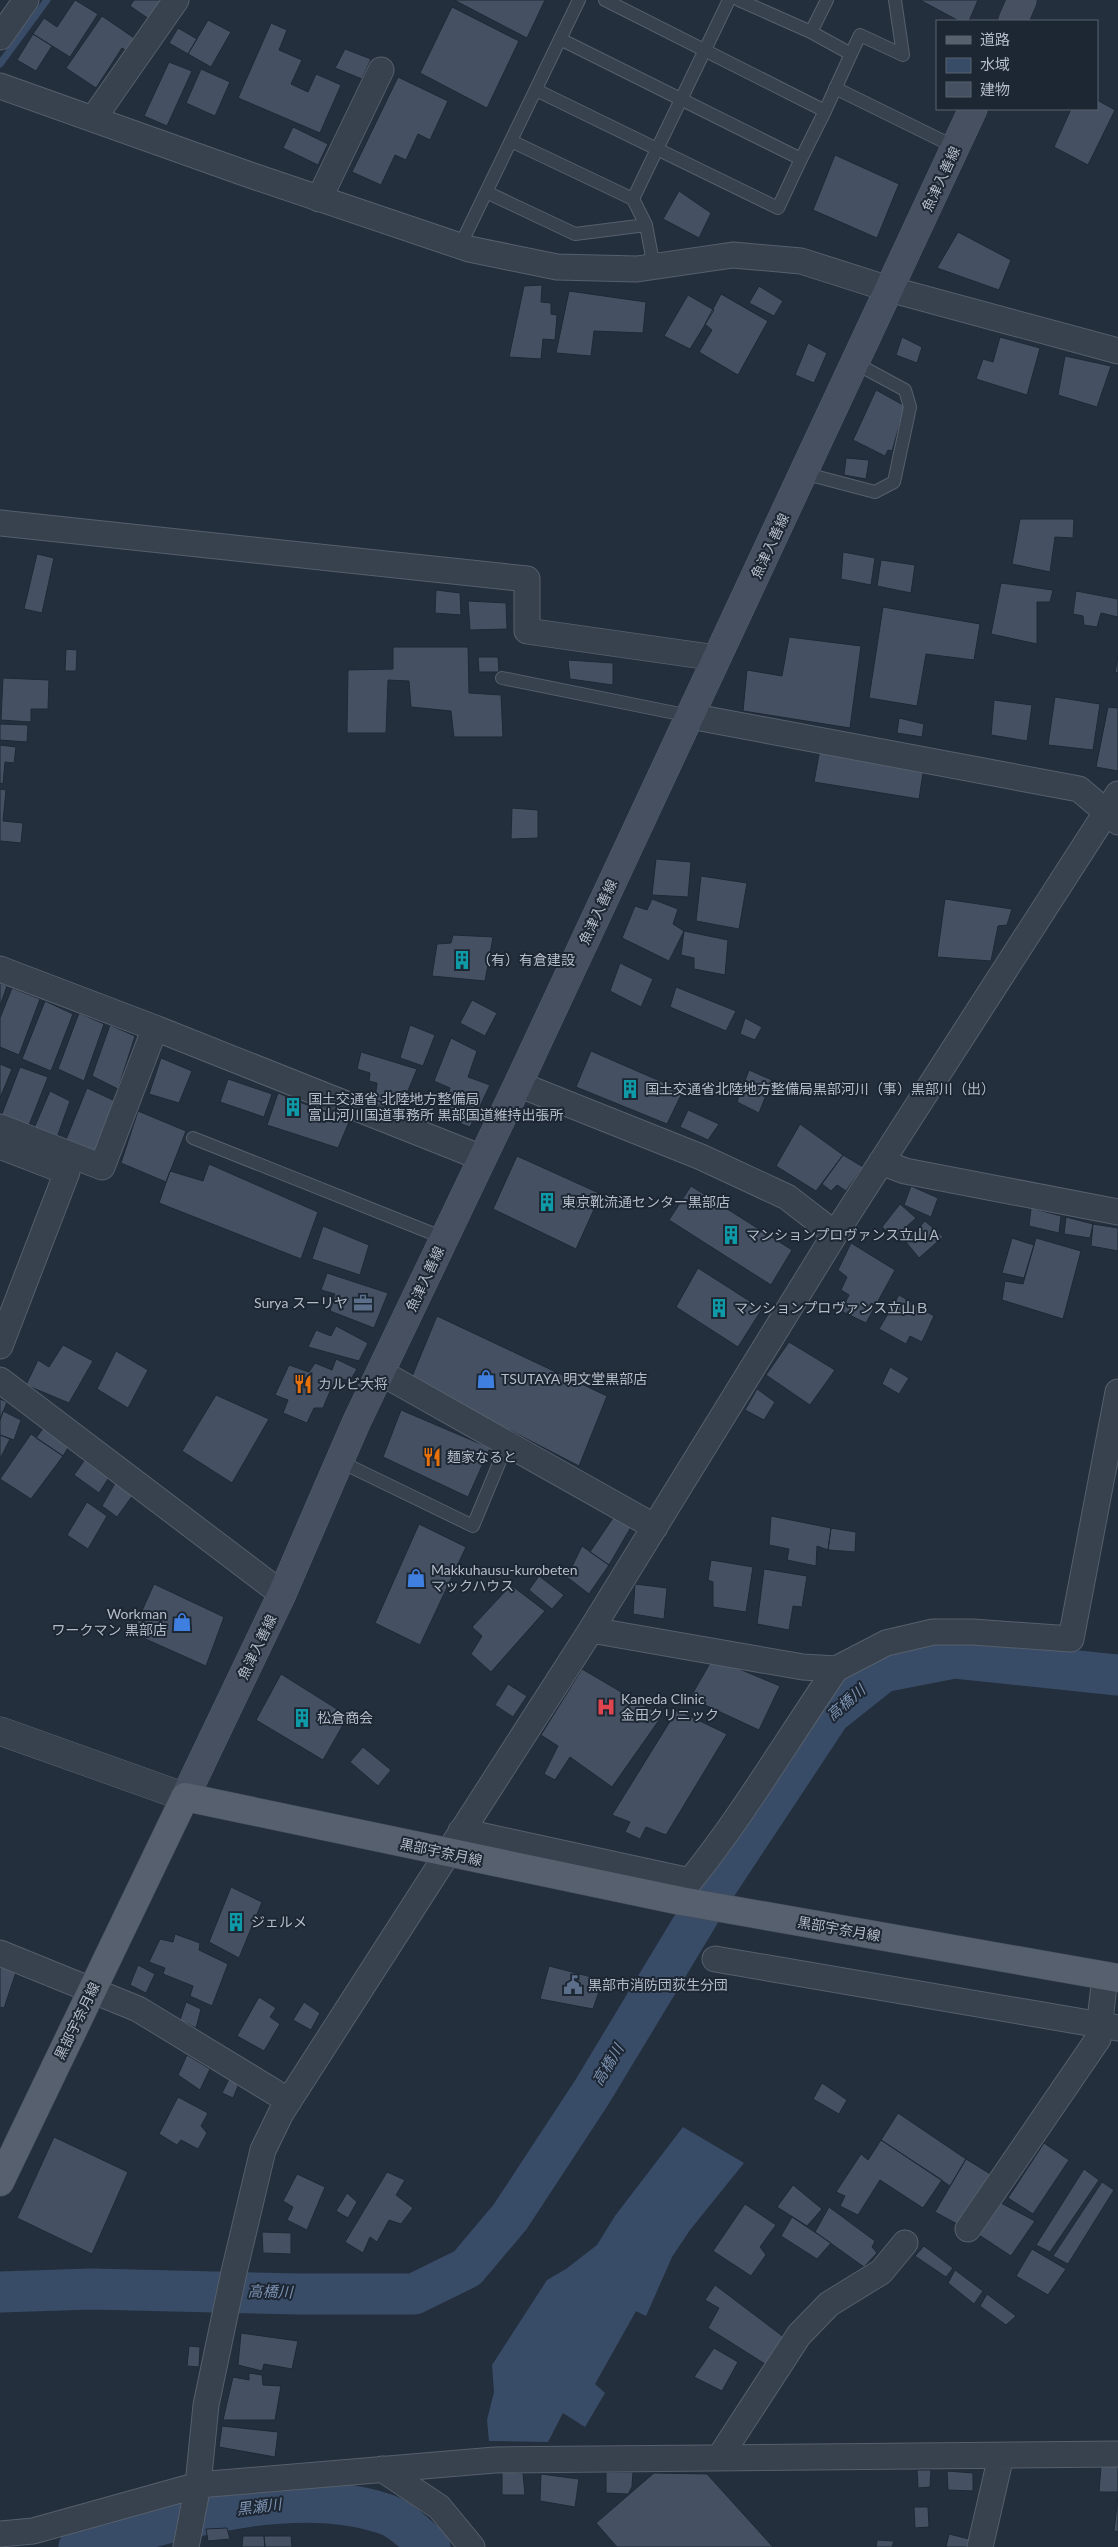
<svg xmlns="http://www.w3.org/2000/svg" width="1118" height="2547" viewBox="0 0 1118 2547" font-family="Lato,'Noto Sans JP',sans-serif">
<style>
.water{fill:#394c67}
.lines{fill:none;stroke-linecap:round;stroke-linejoin:round}
.stream{stroke:#394c67;stroke-width:7}
.river{stroke:#394c67;stroke-width:41}
.building{fill:#455162;stroke:#1f2835}
.service-casing{stroke:#565f6c;stroke-width:14}
.minor-casing{stroke:#565f6c;stroke-width:27}
.tertiary-casing{stroke:#565f6c;stroke-width:29}
.secondary-casing{stroke:#565f6c;stroke-width:29}
.primary-casing{stroke:#414a57;stroke-width:29}
.service{stroke:#38414e;stroke-width:12}
.minor{stroke:#38414e;stroke-width:25}
.tertiary{stroke:#38414e;stroke-width:28}
.secondary{stroke:#465061;stroke-width:28}
.primary{stroke:#56606e;stroke-width:28}
.labels{text-anchor:middle;stroke-width:4;stroke-linejoin:round;paint-order:stroke}
.street-label{font-size:14px;fill:#b4bcc9;stroke:#1d2633}
.poi-label{font-size:14px;fill:#b4bcc9;stroke:#1d2633;text-anchor:start}
.water-label{font-size:15px;font-style:italic;fill:#7c92b1;stroke:#1d2633}
</style>
<rect width="100%" height="100%" fill="#242f3e"/>
<path class="water" d="M683 2127 744 2163 690 2230 672 2257 646 2316 636 2311 595 2384 605 2393 585 2427 563 2413 548 2442 489 2441 487 2420 494 2392 492 2365 547 2280 566 2269 597 2245 615 2216Z"/>
<g class="lines">
<path class="stream" d="M0 64 47 0"/>
<path class="river" d="M0 2292 92 2289 298 2294H414L467 2268 510 2217 592 2092 715 1888 830 1714 883 1672 955 1658 1118 1675
M79 2547C171 2522 294 2481 388 2515 402 2520 418 2537 430 2547"/>
</g>
<path class="building" d="M75 0 98 14 70 57 33 34 44 18 57 27Z
M134 0H159L164 4 152 21 130 6Z
M454 0H545L527 38Z
M920 0H978L969 21H959Z
M452 7 519 41 487 108 420 73Z
M102 16 137 40 130 53 122 48 96 88 66 68Z
M208 20 231 32 211 67 188 54Z
M271 23 287 30 279 50 302 60 291 84 308 92 316 74 341 85 320 133 238 98Z
M178 28 197 39 188 54 169 43Z
M33 34 52 46 36 71 17 60Z
M345 49 371 59 362 79 335 68Z
M169 62 192 71 167 126 144 116Z
M201 69 230 82 215 116 186 103Z
M398 77 448 101 430 140 418 134 406 160 395 155 381 185 352 172Z
M1097 100 1115 110 1088 165 1054 147 1071 109H1097Z
M293 127 328 144 318 165 283 148Z
M835 155 899 184 877 238 813 210Z
M679 191 711 213 699 238 663 219Z
M958 232 1011 260 999 290 937 268Z
M542 285 541 302 551 303V314L557 315 555 340 543 339 541 359 509 357 524 286Z
M759 286 783 301 774 316 749 303Z
M569 291 646 302 643 333 594 331 591 356 556 353Z
M721 294 768 321 738 375 699 352 712 330 705 324Z
M688 295 714 310 690 349 664 336Z
M902 337 922 347 917 363 896 355Z
M1000 337 1040 348 1027 395 976 379 983 359 993 362Z
M808 343 827 353 814 383 795 375Z
M1065 356 1111 366 1097 407 1058 395Z
M876 390 905 406 892 451 888 450 885 456 853 440Z
M846 458 869 460 866 479 844 475Z
M1020 519H1074L1073 538 1055 537 1050 572 1012 564Z
M843 552 875 558 871 585 841 579Z
M37 554 54 558 42 613 24 609Z
M881 560 915 565 911 593 877 586Z
M1001 583 1053 590 1050 602H1037V644L991 634Z
M436 590 460 593 461 615 435 613Z
M1076 591 1118 599V617L1101 613 1097 627 1084 625 1083 616 1073 614Z
M468 601 506 603 507 629 470 630Z
M883 607 980 624 974 660 926 654 917 706 869 698Z
M789 637 861 646 850 728 743 711 747 670 782 676Z
M393 647H468L469 693 501 695 503 737H454L451 711 411 707 409 681 388 680 386 733H347L348 670 393 669Z
M66 649 77 650 76 671H65Z
M1118 656V673L1115 672Z
M478 657H498L499 672H479Z
M568 660 613 663V685L570 679Z
M3 678 49 680 48 709H31V722L1 720Z
M1055 697 1100 704 1093 750 1048 745Z
M994 700 1032 705 1027 741 991 735Z
M1108 707 1118 708V771L1096 767Z
M899 718 924 724 922 737 897 733Z
M0 724 28 725 27 742 0 740Z
M0 745 16 747 14 763 5 762 3 784 0 783Z
M820 749 924 767 919 799 814 782Z
M0 789 6 790 3 821 23 823 21 843 0 841Z
M512 808 538 810V838L511 839Z
M656 859 691 862 688 897 652 895Z
M701 876 747 883 739 929 696 921Z
M652 899 678 909 673 924 684 931 669 961 622 938 635 906 647 910Z
M945 899 1012 909 1007 925 998 926 991 961 937 957Z
M684 931 728 940 725 975 694 969V958L681 955Z
M453 935 493 937 485 981 432 976 437 944 451 943Z
M620 963 653 979 641 1007 610 991Z
M0 983 7 986 0 1006Z
M676 987 736 1011 726 1031 670 1007Z
M12 988 40 999 19 1055 0 1047V1018Z
M472 1000 497 1013 485 1036 460 1023Z
M45 1001 73 1014 51 1071 22 1059Z
M79 1013 104 1024 84 1081 58 1069Z
M745 1018 762 1027 755 1040 740 1034Z
M110 1025 135 1036 118 1089 92 1076Z
M410 1025 435 1035 423 1066 400 1058Z
M451 1038 477 1051 468 1077 490 1085 470 1127 442 1117 450 1088 434 1081Z
M591 1051 683 1091 667 1124 576 1087Z
M361 1052 417 1069 407 1093 401 1091 394 1108 375 1099 377 1083 369 1081 370 1073 357 1069Z
M161 1058 192 1071 179 1103 149 1094Z
M0 1064 12 1069 0 1098Z
M20 1067 48 1077 27 1130 0 1119Z
M749 1070 772 1080 759 1113 737 1102Z
M228 1079 272 1094 264 1117 220 1102Z
M87 1088 115 1101 93 1156 65 1142Z
M50 1091 70 1101 55 1143 32 1133Z
M278 1093 349 1122 338 1148 267 1125Z
M688 1110 719 1124 708 1140 680 1127Z
M138 1111 186 1131 166 1182 121 1163Z
M800 1124 843 1155 816 1191 776 1166Z
M843 1155 863 1167 846 1191 837 1185 831 1191 822 1184Z
M517 1156 601 1194 576 1249 493 1209Z
M209 1164 318 1212 301 1259 159 1203 170 1171 203 1181Z
M691 1186 792 1250 771 1285 669 1220Z
M911 1186 938 1198 931 1217 904 1205Z
M900 1204 916 1218 894 1238 882 1227Z
M1031 1208 1061 1216 1059 1233 1029 1226Z
M1066 1217 1093 1224 1090 1238 1064 1234Z
M925 1221 943 1237 919 1258 906 1242Z
M1093 1224 1118 1228V1251L1091 1246Z
M323 1226 369 1245 360 1275 312 1259Z
M1012 1238 1034 1245 1024 1278 1002 1273Z
M1036 1238 1081 1251 1063 1319 1002 1300 1005 1281 1023 1284Z
M851 1243 895 1270 866 1323 841 1311 849 1295 841 1290 847 1277 838 1270Z
M698 1268 762 1309 738 1347 676 1307Z
M327 1273 388 1293 374 1328 330 1311 335 1294 321 1290Z
M899 1295 934 1316 922 1342 910 1336 906 1344 879 1329Z
M437 1316 607 1396 579 1466 411 1379Z
M336 1326 368 1343 359 1361 308 1347 316 1330 331 1336Z
M789 1342 835 1370 810 1405 766 1375Z
M63 1345 93 1361 69 1403 26 1385 38 1360 49 1367Z
M116 1351 148 1370 128 1408 97 1389Z
M336 1359 357 1369 350 1381 336 1377 323 1408H314L307 1423 283 1413 288 1400 275 1395 289 1365 309 1372 315 1363 332 1370Z
M890 1367 909 1378 899 1394 882 1384Z
M757 1389 775 1402 764 1420 745 1410Z
M216 1395 269 1419 232 1483 182 1451Z
M0 1399 7 1402 0 1420Z
M401 1410 490 1448 468 1497 383 1457Z
M3 1411 21 1420 14 1440 0 1435V1420Z
M47 1423 71 1443 63 1456 36 1438Z
M31 1434 63 1456 31 1499 0 1479Z
M0 1435 10 1439 0 1459Z
M86 1458 110 1476 99 1493 74 1475Z
M118 1478 136 1491 117 1517 102 1506Z
M87 1502 107 1516 88 1549 67 1535Z
M615 1515 631 1527 609 1565 590 1552Z
M771 1516 831 1528 828 1550 817 1546 816 1566 787 1560 789 1549 769 1545Z
M419 1524 466 1547 420 1645 375 1623Z
M831 1528 856 1532 855 1552 828 1550Z
M582 1546 609 1565 589 1594 567 1577Z
M711 1560 753 1567 746 1612 713 1607V1582L708 1580Z
M764 1569 807 1576 802 1607 793 1606 789 1630 757 1624Z
M539 1576 564 1595 552 1609 529 1590Z
M154 1584 224 1617 206 1666 132 1633Z
M635 1584 667 1588 664 1619 633 1614Z
M511 1585 545 1611 491 1672 471 1654 482 1636 472 1627Z
M713 1658 780 1686 759 1730 690 1698Z
M582 1669 662 1716 612 1787 570 1757 555 1780 544 1774 558 1746 541 1735Z
M281 1674 348 1716 323 1760 256 1720Z
M508 1684 527 1696 513 1717 495 1705Z
M677 1710 727 1734 666 1835 646 1827 640 1839 625 1832 630 1822 612 1815Z
M363 1747 391 1770 378 1786 350 1762Z
M231 1887 262 1902 239 1958 209 1942Z
M175 1934 200 1943 199 1950 228 1964 212 2006 190 1996 193 1986 163 1974 165 1968 149 1962 160 1939 173 1942Z
M0 1964 16 1972 4 2008 0 2007Z
M138 1965 155 1974 146 1993 130 1985Z
M549 1966 603 1980 593 2009 540 1999Z
M259 1997 276 2008 270 2017 280 2024 264 2051 237 2036Z
M186 2002 201 2009 196 2028 180 2020Z
M304 2002 320 2013 311 2030 293 2020Z
M187 2055 210 2069 200 2090 178 2075Z
M230 2077 238 2086 233 2098 222 2093Z
M822 2083 847 2100 839 2114 813 2099Z
M178 2097 208 2113 201 2126 207 2133 198 2149 181 2140 177 2145 159 2134Z
M898 2113 966 2159 950 2186 881 2140Z
M54 2137 128 2172 92 2254 17 2218Z
M881 2140 942 2180 923 2208 880 2180 858 2215 840 2206 845 2196 836 2192 861 2154 868 2160Z
M1044 2143 1069 2160 1033 2214 1008 2198Z
M966 2159 992 2175 959 2225 935 2212Z
M1084 2169 1099 2180 1050 2252 1036 2245Z
M387 2172 405 2180 396 2195 413 2208 401 2224 389 2220 377 2242 370 2237 363 2253 345 2242Z
M297 2174 325 2187 307 2230 287 2220 293 2207 283 2201Z
M1102 2182 1114 2190 1068 2264 1053 2256Z
M793 2185 822 2209 807 2226 777 2207Z
M347 2193 357 2202 348 2218 336 2211Z
M1001 2203 1035 2221 1011 2256 979 2235Z
M745 2204 776 2225 760 2247 766 2255 751 2276 713 2251Z
M829 2207 875 2241 872 2247 877 2253 864 2267 815 2232Z
M792 2217 831 2243 817 2259 781 2236Z
M262 2232 291 2233V2254L263 2253Z
M924 2246 953 2268 946 2277 915 2256Z
M1032 2249 1066 2269 1048 2295 1016 2276Z
M955 2270 983 2291 974 2304 948 2283Z
M715 2285 785 2338 765 2364 708 2328 719 2308 705 2300Z
M987 2294 1016 2316 1006 2325 980 2306Z
M241 2333 298 2341 292 2369 264 2364 262 2371 238 2365Z
M189 2346 200 2347 199 2367 187 2366Z
M714 2348 738 2362 722 2391 694 2377Z
M249 2373 262 2375 263 2385 281 2386 275 2420H223L233 2377 249 2380Z
M222 2426 278 2432 275 2457 219 2447Z
M1101 2466H1118V2492H1099Z
M917 2470H931L930 2487 918 2488Z
M947 2471 973 2473V2491L948 2490Z
M502 2472 523 2473 525 2495H502Z
M606 2472H633L632 2487 628 2494 606 2493Z
M654 2473 707 2474 773 2547H617L596 2523Z
M541 2474 579 2479 575 2507 540 2501Z
M1118 2497V2532L1114 2531Z
M914 2507H928L929 2527 915 2528Z
M227 2528 230 2539 208 2541 206 2529Z
M949 2534 969 2539 967 2547H946Z
M243 2536H264L265 2547H242Z
M264 2536H291L292 2547H265Z
M877 2540 894 2541 892 2547H876Z"/>
<g class="lines">
<g class="service-casing">
<path id="service" d="M605 0 825 111 851 54 811 32
M739 0 811 32 827 0
M560 39 801 159 825 111
M851 54 860 35 903 55 895 0
M835 88 955 147
M536 90 778 208 801 159
M511 141 633 199 729 0
M486 192 575 234 646 225 654 267
M633 199 646 225
M460 246 579 0
M803 473 875 492 894 482 910 407 905 390 855 363
M502 678 690 716
M193 1138 444 1238
M339 1461 473 1526 507 1444"/>
</g>
<g class="minor-casing">
<path id="minor" d="M0 37 26 0
M0 86 250 175 469 249 557 267 637 269 733 255 801 261 889 289 1118 351
M93 119 176 0
M319 199 381 70
M0 523 527 579V631L717 658
M690 716 1079 789 1118 822
M0 969 155 1028 102 1167 0 1127
M155 1028 482 1158
M518 1084 701 1157 787 1197 835 1234
M0 1146 67 1172 0 1346
M881 1162 905 1171 1118 1212
M380 1372 655 1527
M0 1380 282 1594
M591 1630 803 1667 836 1669 886 1643 933 1632H973L1071 1639 1118 1392
M461 1831 690 1881C744 1814 787 1740 836 1669
M0 1953 138 2009 289 2101
M715 1959 1118 2028
M968 2229 1098 2039 1105 1976
M719 2458 799 2335 829 2304 881 2272 905 2243
M382 2469 439 2507 472 2547
M0 2534 33 2531 198 2485 495 2460 1118 2454
M186 2547 198 2485 206 2405 234 2272 263 2150 281 2113 591 1630 835 1234 1118 794
M980 2547 1001 2456"/>
</g>
<g class="tertiary-casing">
<path id="tertiary" d="M0 1731 185 1797"/>
</g>
<g class="secondary-casing">
<path id="secondary" d="M1013 21 1022 0
M185 1797 282 1594 356 1423 518 1084 973 109"/>
</g>
<g class="primary-casing">
<path id="primary" d="M0 2182 185 1797 681 1901 1118 1978"/>
</g>
<use href="#service" class="service"/>
<use href="#minor" class="minor"/>
<use href="#tertiary" class="tertiary"/>
<use href="#secondary" class="secondary"/>
<use href="#primary" class="primary"/>
</g>
<defs>
<g id="building-bare" transform="scale(1.5)"><path d="M-4-6H4V6H1V3H-1V6H-4ZM-2.5-4.3h1.7v1.8h-1.7ZM.8-4.3h1.7v1.8H.8ZM-2.5-1h1.7V.8h-1.7ZM.8-1h1.7V.8H.8Z" fill="#0f9aa8" stroke="#1d2633" stroke-width="2.5" paint-order="stroke"/></g>
<g id="office-bare" transform="scale(1.5)"><path d="M-6-3h4V-5.5h4V-3h4V5H-6ZM-1-4.5V-3h2v-1.5ZM-6 0V1H6V0Z" fill="#5c6f8a" stroke="#1d2633" stroke-width="2.5" paint-order="stroke"/></g>
<g id="shop-bare" transform="scale(1.5)"><path d="M-5-2.5h2.3a2.7 3.5 0 0 1 5.4 0H5L5.5 6h-11ZM-1.5-2.5h3a1.5 2.3 0 0 0-3 0Z" fill="#3f7fe0" stroke="#1d2633" stroke-width="2.5" paint-order="stroke"/></g>
<g id="restaurant-bare" transform="scale(1.5)"><path d="M-5-6h1v4h1v-4h1v4h1v-4h1v5L-1.5 .5V6h-2V.5L-5-1ZM5-6V6H3V1.5H1.5Q1.5-4 5-6Z" fill="#e8710a" stroke="#1d2633" stroke-width="2.5" paint-order="stroke"/></g>
<g id="hospital-bare" transform="scale(1.5)"><path d="M-5-5h3v3.5h4V-5h3V5h-3V1.5h-4V5h-3Z" fill="#e0444e" stroke="#1d2633" stroke-width="2.5" paint-order="stroke"/></g>
<g id="civic-bare" transform="scale(1.5)"><path d="M-.6-6.5H3V-4.5H.6V-3L4-1V1h2V6H-6V1h2V-1L-.6-3ZM-1.2 2.5V6h2.4V2.5Z" fill="#5c6f8a" stroke="#1d2633" stroke-width="2.5" paint-order="stroke"/></g>
</defs>
<g fill-rule="evenodd">
<use href="#building-bare" x="462" y="960"/>
<use href="#building-bare" x="630" y="1089"/>
<use href="#building-bare" x="293" y="1107"/>
<use href="#building-bare" x="547" y="1202"/>
<use href="#building-bare" x="731" y="1235"/>
<use href="#office-bare" x="363" y="1303"/>
<use href="#building-bare" x="719" y="1308"/>
<use href="#shop-bare" x="486" y="1379"/>
<use href="#restaurant-bare" x="303" y="1384"/>
<use href="#restaurant-bare" x="432" y="1457"/>
<use href="#shop-bare" x="416" y="1578"/>
<use href="#shop-bare" x="182" y="1622"/>
<use href="#hospital-bare" x="606" y="1707"/>
<use href="#building-bare" x="302" y="1718"/>
<use href="#building-bare" x="236" y="1922"/>
<use href="#civic-bare" x="573" y="1985"/>
</g>
<g class="labels">
<g class="street-label">
<text transform="translate(941 179) rotate(-65)" y="5">魚津入善線</text>
<text transform="translate(770 546) rotate(-65)" y="5">魚津入善線</text>
<text transform="translate(598 912) rotate(-65)" y="5">魚津入善線</text>
<text transform="translate(425 1279) rotate(-65)" y="5">魚津入善線</text>
<text transform="translate(257 1647) rotate(-64)" y="5">魚津入善線</text>
<text transform="translate(441 1852) rotate(12)" y="5">黒部宇奈月線</text>
<text transform="translate(839 1929) rotate(10)" y="5">黒部宇奈月線</text>
<text transform="translate(77 2021) rotate(-64)" y="5">黒部宇奈月線</text>
</g>
<g class="poi-label">
<text x="477" y="965">（有）有倉建設</text>
<text x="645" y="1094">国土交通省北陸地方整備局黒部河川（事）黒部川（出）</text>
<text x="308" y="1104">国土交通省 北陸地方整備局<tspan x="308" dy="16">富山河川国道事務所 黒部国道維持出張所</tspan></text>
<text x="562" y="1207">東京靴流通センター黒部店</text>
<text x="746" y="1240">マンションプロヴァンス立山Ａ</text>
<text x="348" y="1308" text-anchor="end">Surya スーリヤ</text>
<text x="734" y="1313">マンションプロヴァンス立山Ｂ</text>
<text x="501" y="1384">TSUTAYA 明文堂黒部店</text>
<text x="318" y="1389">カルビ大将</text>
<text x="447" y="1462">麺家なると</text>
<text x="431" y="1575">Makkuhausu-kurobeten<tspan x="431" dy="16">マックハウス</tspan></text>
<text x="167" y="1619" text-anchor="end">Workman<tspan x="167" dy="16">ワークマン 黒部店</tspan></text>
<text x="621" y="1704">Kaneda Clinic<tspan x="621" dy="16">金田クリニック</tspan></text>
<text x="317" y="1723">松倉商会</text>
<text x="251" y="1927">ジェルメ</text>
<text x="588" y="1990">黒部市消防団荻生分団</text>
</g>
<g class="water-label">
<text transform="translate(846 1703) rotate(-41)" y="5">高橋川</text>
<text transform="translate(608 2065) rotate(-59)" y="5">高橋川</text>
<text transform="translate(270 2292) rotate(1)" y="5">高橋川</text>
<text transform="translate(259 2507) rotate(-7)" y="5">黒瀬川</text>
</g>
</g>
<rect x="936" y="20" width="162" height="90" fill="#1d2633" stroke="#59626f"/>
<rect x="946" y="36" width="25" height="8" fill="#56606e" stroke="#59626f"/>
<text x="980" y="45" font-size="15" fill="#b4bcc9">道路</text>
<rect x="946" y="58" width="25" height="15" fill="#394c67" stroke="#59626f"/>
<text x="980" y="70" font-size="15" fill="#b4bcc9">水域</text>
<rect x="946" y="82" width="25" height="15" fill="#455162" stroke="#59626f"/>
<text x="980" y="95" font-size="15" fill="#b4bcc9">建物</text>
</svg>
